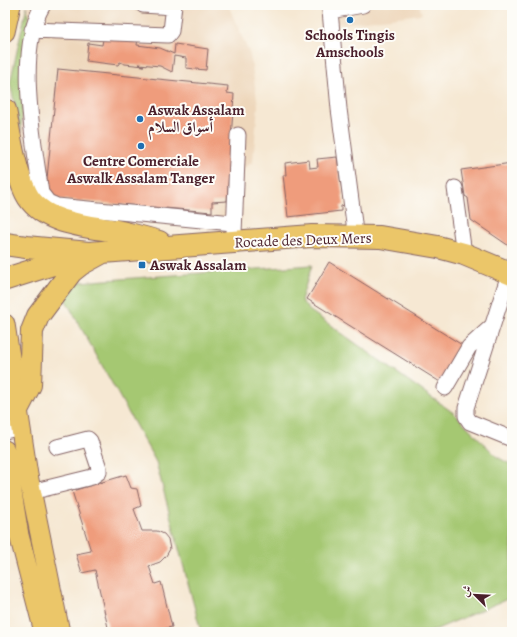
<svg xmlns="http://www.w3.org/2000/svg" width="517" height="637" viewBox="0 0 517 637" font-family="Alegreya,Amiri,serif">
<style>
.built{fill:#eed7bb}
.green{fill:#a5c872;stroke:#78744e}
.building{fill:#ef9c7c}
.lines{fill:none;stroke-linecap:round;stroke-linejoin:round}
.minor-casing{stroke:#866566;stroke-width:17}
.major-casing{stroke:#866566;stroke-width:21}
.highway-casing{stroke:#866566;stroke-width:24}
.minor{stroke:#fff;stroke-width:15}
.major{stroke:#ebc669;stroke-width:19}
.highway{stroke:#ebc669;stroke-width:22}
.poi-dot{fill:#1f6fb2;stroke:#fdfcf7;stroke-width:1.5}
.labels{text-anchor:middle;stroke-width:4;stroke-linejoin:round;paint-order:stroke}
.poi-label{font-size:15px;font-weight:bold;fill:#4a1f2b;stroke:#fdfcf7}
.street-label{font-size:15px;fill:#4a1f2b;stroke:#fdfcf7}
</style>
<rect width="100%" height="100%" fill="#fdfcf7"/>
<filter id="ink" filterUnits="userSpaceOnUse"><feTurbulence type="fractalNoise" baseFrequency=".025" numOctaves="2"/><feDisplacementMap in="SourceGraphic" scale="8" xChannelSelector="R" yChannelSelector="G"/><feConvolveMatrix kernelMatrix="1 2 1 2 8 2 1 2 1" color-interpolation-filters="sRGB"/></filter>
<filter id="wash" filterUnits="userSpaceOnUse"><feTurbulence type="fractalNoise" baseFrequency=".012" numOctaves="4" result="noise"/><feDisplacementMap in="SourceGraphic" scale="16" xChannelSelector="R" yChannelSelector="G"/><feGaussianBlur stdDeviation="0.9" result="paint"/><feColorMatrix in="noise" values="0 0 0 0 0 0 0 0 0 0 0 0 0 0 0 0 0 1.4 0 .05"/><feComposite in="paint" operator="in"/></filter>
<g filter="url(#wash)">
<rect width="100%" height="100%" fill="#f6e8d3"/>
<path class="built" d="M28 5H228L250 55 258 105 253 162 242 169V219L199 223 114 224 35 195 21 132 29 24Z
M324 5H419L422 14 326 26Z"/>
<path class="green" d="M27 6 29 24 21 132 10 83Z
M312 265 301 300 309 310 455 414 497 457 512 465V597L430 632H201L156 462 65 299 74 284 79 282Z"/>
<g id="blocks">
<path class="building" d="M104 34 138 38 137 45 160 48 174 54 175 44 208 49 206 70 186 68V58L174 56 172 72 160 66 139 64 144 66 125 64 120 62 118 65 86 61 88 43 102 45Z
M58 69 228 86 227 93 234 94 227 201 212 202V212L45 198Z
M337 157 344 205 341 206V211L288 217 283 175H286L285 163 309 160 310 168 318 167 317 159Z
M512 163V248L471 220 468 198 465 196 461 170Z
M329 262 467 348 445 385 307 299Z
M126 475 131 488 137 489 141 506 134 509 142 531H157L164 534 168 539 170 549 166 556 160 562 149 566 155 584 161 582 172 627 148 632H109L95 570 82 573 76 554 91 551 72 491Z"/>
</g>
</g>
<g filter="url(#ink)">
<use href="#blocks" fill-opacity="0" stroke="#866566" stroke-width="1"/>
<g class="lines">
<g class="minor-casing">
<path id="minor" d="M43 5C15 50 34 142 41 193L48 202 57 206 233 223
M143 5 173 7
M32 30 168 35 171 31 174 5
M455 188 464 254
M234 233 238 135
M354 236V223L339 109 330 11 363 5
M512 265 466 408V416L470 422 512 439
M445 388 469 347 492 326
M5 431 20 427
M31 492 92 477 99 472V468L90 441 88 439 57 447"/>
</g>
<g class="major-casing">
<path id="major" d="M5 32 11 5
M5 324 28 475 60 632
M5 450 19 535 44 632"/>
</g>
<g class="highway-casing">
<path id="highway" d="M5 110C10 137 14 168 26 193 42 225 89 226 121 232 133 235 146 238 159 242
M5 244 26 247 89 253 312 236 380 237 438 247 464 254 512 274
M6 279 78 256
M18 408 30 385 32 331 38 316 71 272 81 264 103 252"/>
</g>
<use href="#minor" class="minor"/>
<use href="#major" class="major"/>
<use href="#highway" class="highway"/>
</g>
</g>
<g class="poi-dot">
<circle cx="350" cy="20" r="4"/>
<circle cx="140" cy="119" r="4"/>
<circle cx="141" cy="146" r="4"/>
<rect x="138" y="261" width="8" height="8" rx="2"/>
</g>
<g class="labels">
<g class="poi-label">
<text x="350" y="40">Schools Tingis<tspan x="350" dy="17">Amschools</tspan></text>
<text x="148" y="115" text-anchor="start">Aswak Assalam<tspan x="148" dy="17">أسواق السلام</tspan></text>
<text x="141" y="166">Centre Comerciale<tspan x="141" dy="17">Aswalk Assalam Tanger</tspan></text>
<text x="150" y="270" text-anchor="start">Aswak Assalam</text>
</g>
<g class="street-label">
<text transform="translate(303 240) rotate(-2)" y="5">Rocade des Deux Mers</text>
</g>
</g>
<rect width="517" height="637" fill="none" stroke="#fdfcf7" stroke-width="20"/>
<g transform="translate(475 595) rotate(294)" stroke="#fdfcf7" stroke-width="3" paint-order="stroke">
<path d="M0-3L7 15L0 10L-7 15Z" fill="#4a1f2b"/>
<text y="-6" font-size="11" font-weight="bold" text-anchor="middle" fill="#4a1f2b">ش</text>
</g>
</svg>
